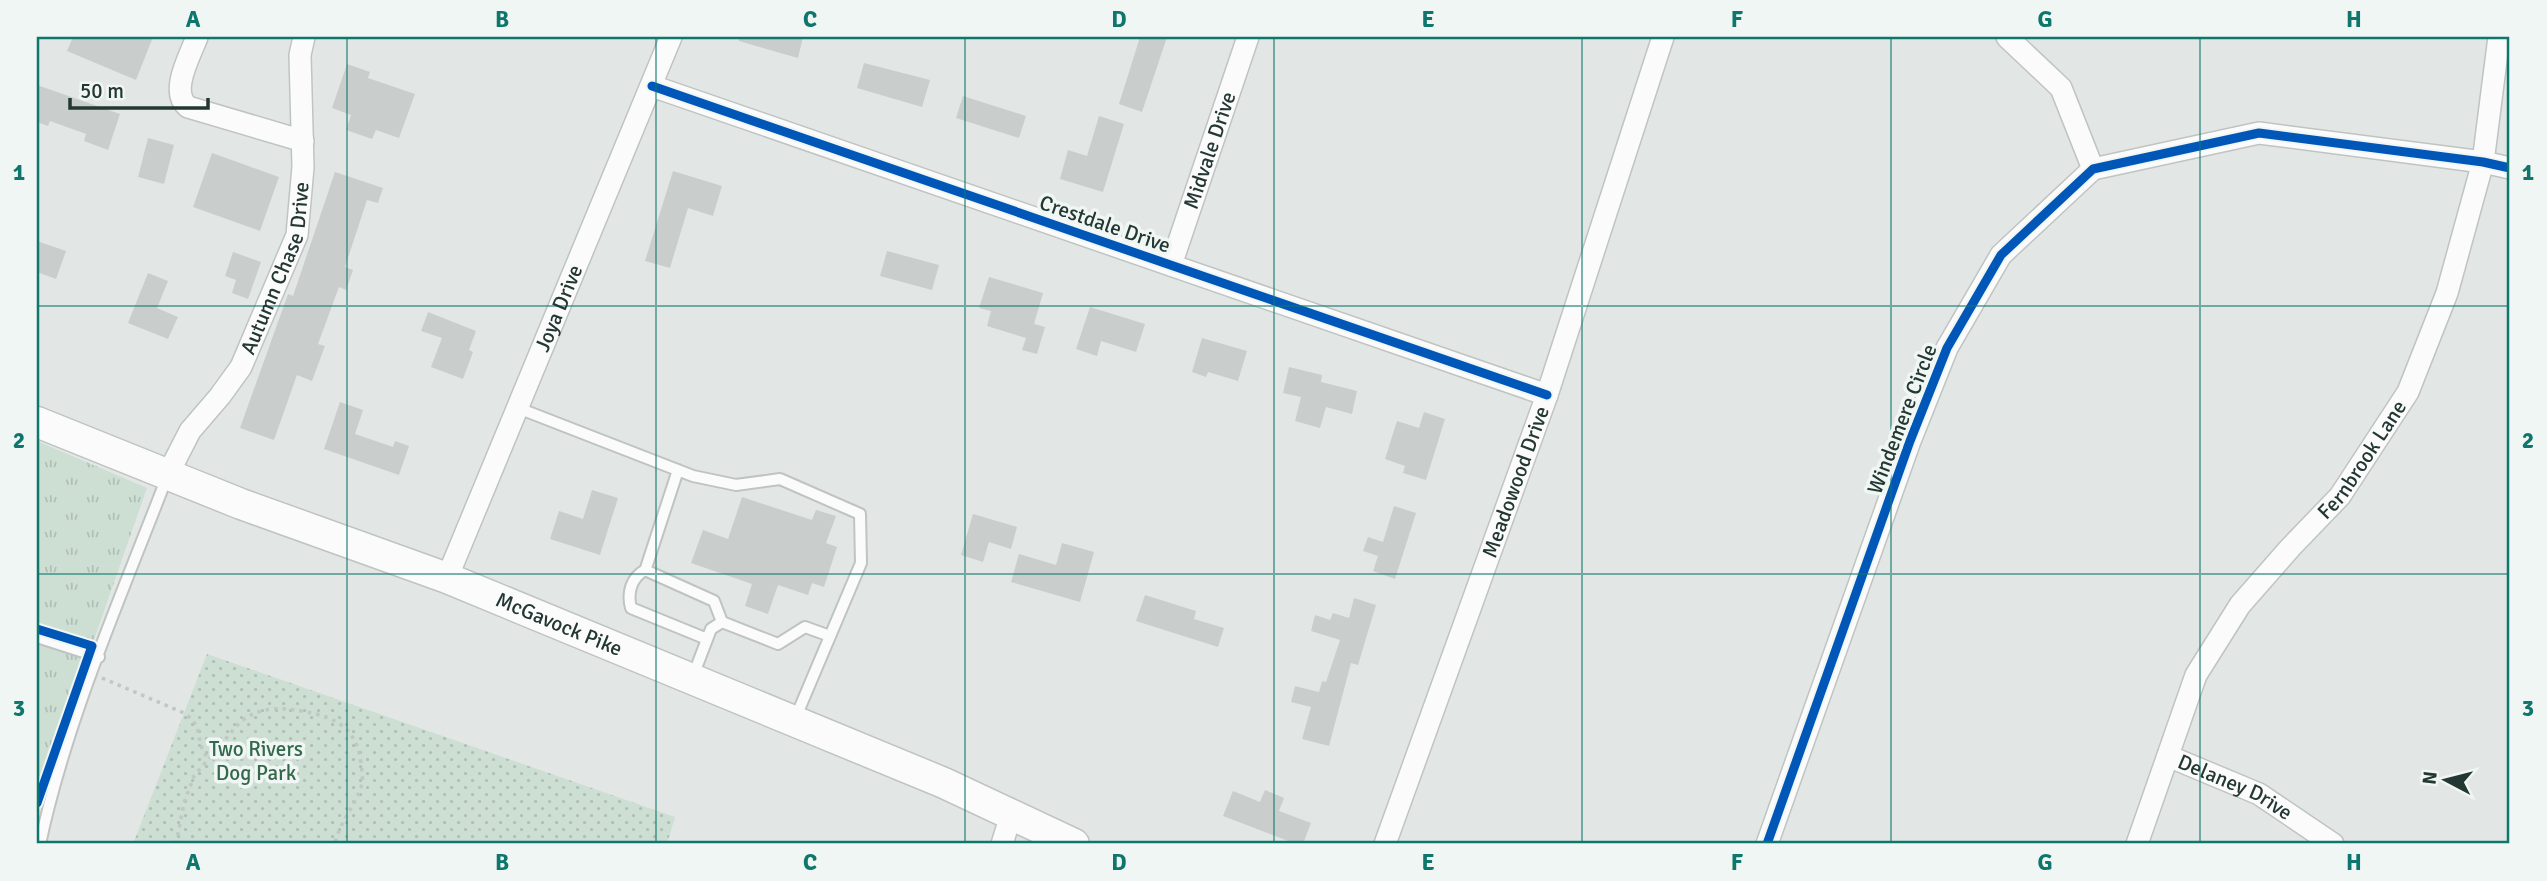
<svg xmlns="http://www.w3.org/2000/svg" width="2547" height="881" viewBox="0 0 2547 881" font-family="Signika,sans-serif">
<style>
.grass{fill:url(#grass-tufts)}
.park{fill:url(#park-dots)}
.building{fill:#c9cecc}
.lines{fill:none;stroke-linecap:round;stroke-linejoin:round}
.lane-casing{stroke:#bfc4c2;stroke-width:14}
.street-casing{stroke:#bfc4c2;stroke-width:24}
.secondary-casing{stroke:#bfc4c2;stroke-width:33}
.path{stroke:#c0c7c4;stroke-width:3.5;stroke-dasharray:3.5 5;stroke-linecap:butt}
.lane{stroke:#fbfbfb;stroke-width:10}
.street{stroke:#fbfbfb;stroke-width:21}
.secondary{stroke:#fbfbfb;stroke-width:30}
.cycleway-casing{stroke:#f0f6f3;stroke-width:13}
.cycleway{stroke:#0057b8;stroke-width:9}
.grid{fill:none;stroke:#0f766e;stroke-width:2;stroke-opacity:0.55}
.labels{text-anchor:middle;stroke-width:7;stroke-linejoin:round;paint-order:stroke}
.street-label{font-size:21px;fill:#233733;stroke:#f0f6f3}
.park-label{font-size:21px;fill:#33684a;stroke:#f0f6f3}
.neatline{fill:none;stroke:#0f766e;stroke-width:2.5}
.grid-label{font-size:23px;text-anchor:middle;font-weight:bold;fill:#0f766e}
</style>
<defs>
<pattern id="grass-tufts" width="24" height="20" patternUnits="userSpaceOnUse" patternTransform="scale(1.75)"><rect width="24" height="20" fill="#cdded3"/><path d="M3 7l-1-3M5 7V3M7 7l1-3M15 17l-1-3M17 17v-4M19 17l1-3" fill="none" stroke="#b0bfb6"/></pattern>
<pattern id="park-dots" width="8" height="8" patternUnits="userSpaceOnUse" patternTransform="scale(1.75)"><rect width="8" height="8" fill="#cdded3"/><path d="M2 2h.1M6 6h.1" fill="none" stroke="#b0bfb6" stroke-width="1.8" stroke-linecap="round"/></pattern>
</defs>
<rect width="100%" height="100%" fill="#e2e7e5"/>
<path class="grass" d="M37 441 147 488 37 803Z"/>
<path class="park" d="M207 654 675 817 667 844H133Z"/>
<path class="building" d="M73 37H153L136 80 67 51Z
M739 37H803L798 58 739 41Z
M1140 37H1167L1142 112 1119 104Z
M864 63 930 80 922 107 857 88Z
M347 64 370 72 368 78 415 94 399 138 376 130 372 139 346 130 351 115 332 108Z
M37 85 120 114 108 150 84 141 86 134 50 121 48 126 37 122Z
M963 96 1026 116 1019 138 956 118Z
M1099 116 1124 124 1103 192 1060 179 1068 150 1087 156Z
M148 138 174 145 164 184 138 177Z
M212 153 279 177 260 231 193 207Z
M673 171 722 186 713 216 688 208 670 268 645 261Z
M335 172 383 188 378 203 367 200 345 267 353 270 346 290 339 287 318 344 325 346 312 381 297 375 274 440 240 428 288 294 293 296Z
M37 241 66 251 56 279 37 272Z
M887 251 939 265 932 290 880 276Z
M233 252 261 262 248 299 232 293 236 280 225 276Z
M148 273 168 281 157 308 178 317 168 339 128 323Z
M989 277 1043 293 1034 324 1045 327 1037 354 1022 350 1026 338 987 326 991 311 979 308Z
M1090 307 1145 324 1136 352 1101 341 1097 356 1076 349Z
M428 312 476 331 469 350 473 352 463 379 431 367 442 338 421 331Z
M1202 338 1247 351 1238 381 1208 372 1206 377 1192 372Z
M1289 367 1322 375 1321 382 1357 391 1352 414 1326 407 1320 428 1295 421 1301 397 1283 393Z
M340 402 363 410 355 434 393 447 395 441 409 446 399 475 324 449Z
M1424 412 1445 419 1426 480 1403 473 1405 466 1385 459 1397 421 1419 428Z
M592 490 618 498 600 555 550 539 559 511 583 519Z
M742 497 812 520 816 510 836 516 826 543 837 547 824 587 812 583 808 595 778 585 768 614 745 606 752 584 691 563 703 530 728 539Z
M1394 506 1416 513 1395 579 1373 571 1378 556 1363 551 1368 537 1383 542Z
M973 514 1017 527 1011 549 989 542 983 562 961 555Z
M1062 543 1094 552 1080 602 1011 582 1019 554 1056 565Z
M1145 595 1196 611 1194 619 1224 628 1218 647 1136 621Z
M1354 598 1376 605 1358 665 1351 663 1329 746 1302 739 1311 707 1291 702 1295 686 1319 692 1322 681 1326 682 1340 640 1311 631 1315 615 1330 620 1333 613 1349 618Z
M1265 790 1284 798 1279 811 1311 823 1303 844H1296L1223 816 1233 791 1260 802Z"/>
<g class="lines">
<g class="lane-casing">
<path id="lane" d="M518 408 693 476 736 485 780 479 860 514 861 563 795 719
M645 571 678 470
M37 637 99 657
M707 639 631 608C627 593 631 578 645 570L714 601 722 622
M693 676 711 629 722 622 778 644 805 627 830 636
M40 844C67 718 121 597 167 477"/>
</g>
<g class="street-casing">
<g id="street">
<path d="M197 37C190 56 169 92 188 107L303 141"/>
<path d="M2007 37 2061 88 2093 169"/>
<path d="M652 86 1547 395"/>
<path id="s1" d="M1171 265 1248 37"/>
<path id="s2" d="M168 474 190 431 220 396 241 367 297 235 303 167 300 55 304 37"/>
<path id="s3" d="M447 578 671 37"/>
<path id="s4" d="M2168 756 2259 794 2333 844"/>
<path d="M1002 844 1011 815"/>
<path id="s5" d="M1385 844 1547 395 1663 37"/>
<path d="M1767 844 1910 441 1947 348 2001 255 2093 169 2259 133 2483 162 2510 168"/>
<path id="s6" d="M2137 844 2196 675 2240 605 2290 548 2340 496 2408 392 2447 293 2483 162 2499 37"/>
</g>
</g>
<g class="secondary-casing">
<g id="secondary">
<path id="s7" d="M37 422 241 504 447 578 944 783 1074 844"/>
</g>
</g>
<path class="path" d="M102 678 184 713C207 729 192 740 209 759
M176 844 184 803 194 776 240 722C261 706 281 707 307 712 338 718 357 730 361 763 362 772 364 781 360 790 353 809 339 823 335 844"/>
<use href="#lane" class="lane"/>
<use href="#street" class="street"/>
<use href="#secondary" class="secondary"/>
<g class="cycleway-casing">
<path id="cycleway" d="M652 86 1547 395
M37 629 92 646 37 803
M1767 844 1910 441 1947 348 2001 255 2093 169 2259 133 2483 162 2510 168"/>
</g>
<use href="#cycleway" class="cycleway"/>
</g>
<path class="grid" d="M347 37V844M656 37V844M965 37V844M1274 37V844M1582 37V844M1891 37V844M2200 37V844M37 306H2510M37 574H2510"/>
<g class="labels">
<g class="street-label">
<text dy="7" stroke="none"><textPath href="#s1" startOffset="121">Midvale Drive</textPath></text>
<text transform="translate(1105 224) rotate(19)" y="7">Crestdale Drive</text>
<text dy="7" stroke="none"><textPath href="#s2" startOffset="236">Autumn Chase Drive</textPath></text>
<text dy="7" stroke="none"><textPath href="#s3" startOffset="292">Joya Drive</textPath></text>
<text transform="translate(1902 419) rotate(-69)" y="7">Windemere Circle</text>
<text dy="7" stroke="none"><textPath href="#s6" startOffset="452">Fernbrook Lane</textPath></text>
<text dy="7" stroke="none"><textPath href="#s5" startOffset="385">Meadowood Drive</textPath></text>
<text dy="7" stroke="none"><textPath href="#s7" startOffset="560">McGavock Pike</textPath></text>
<text dy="7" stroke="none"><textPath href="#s4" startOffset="74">Delaney Drive</textPath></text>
</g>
<g class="park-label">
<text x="256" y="756">Two Rivers<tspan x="256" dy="24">Dog Park</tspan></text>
</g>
</g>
<rect width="2547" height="881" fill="none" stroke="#f0f6f3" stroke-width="77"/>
<g transform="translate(2446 780) rotate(277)" stroke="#f0f6f3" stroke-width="5" paint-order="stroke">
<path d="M0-5L12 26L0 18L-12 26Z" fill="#233733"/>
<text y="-10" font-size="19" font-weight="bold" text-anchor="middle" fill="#233733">N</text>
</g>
<path d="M70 98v10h138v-10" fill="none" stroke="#233733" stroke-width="3.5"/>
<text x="80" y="98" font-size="21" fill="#233733" stroke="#f0f6f3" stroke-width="5" paint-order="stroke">50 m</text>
<rect x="38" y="38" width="2470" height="804" class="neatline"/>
<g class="grid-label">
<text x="193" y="27">A</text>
<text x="502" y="27">B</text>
<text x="810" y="27">C</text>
<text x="1119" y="27">D</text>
<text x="1428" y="27">E</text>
<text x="1737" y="27">F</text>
<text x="2045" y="27">G</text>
<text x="2354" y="27">H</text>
<text x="19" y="180">1</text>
<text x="2528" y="180">1</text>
<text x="19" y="448">2</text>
<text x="2528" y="448">2</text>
<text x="19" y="716">3</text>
<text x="2528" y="716">3</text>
<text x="193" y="870">A</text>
<text x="502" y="870">B</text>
<text x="810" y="870">C</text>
<text x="1119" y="870">D</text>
<text x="1428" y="870">E</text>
<text x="1737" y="870">F</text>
<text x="2045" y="870">G</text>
<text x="2354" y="870">H</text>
</g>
</svg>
